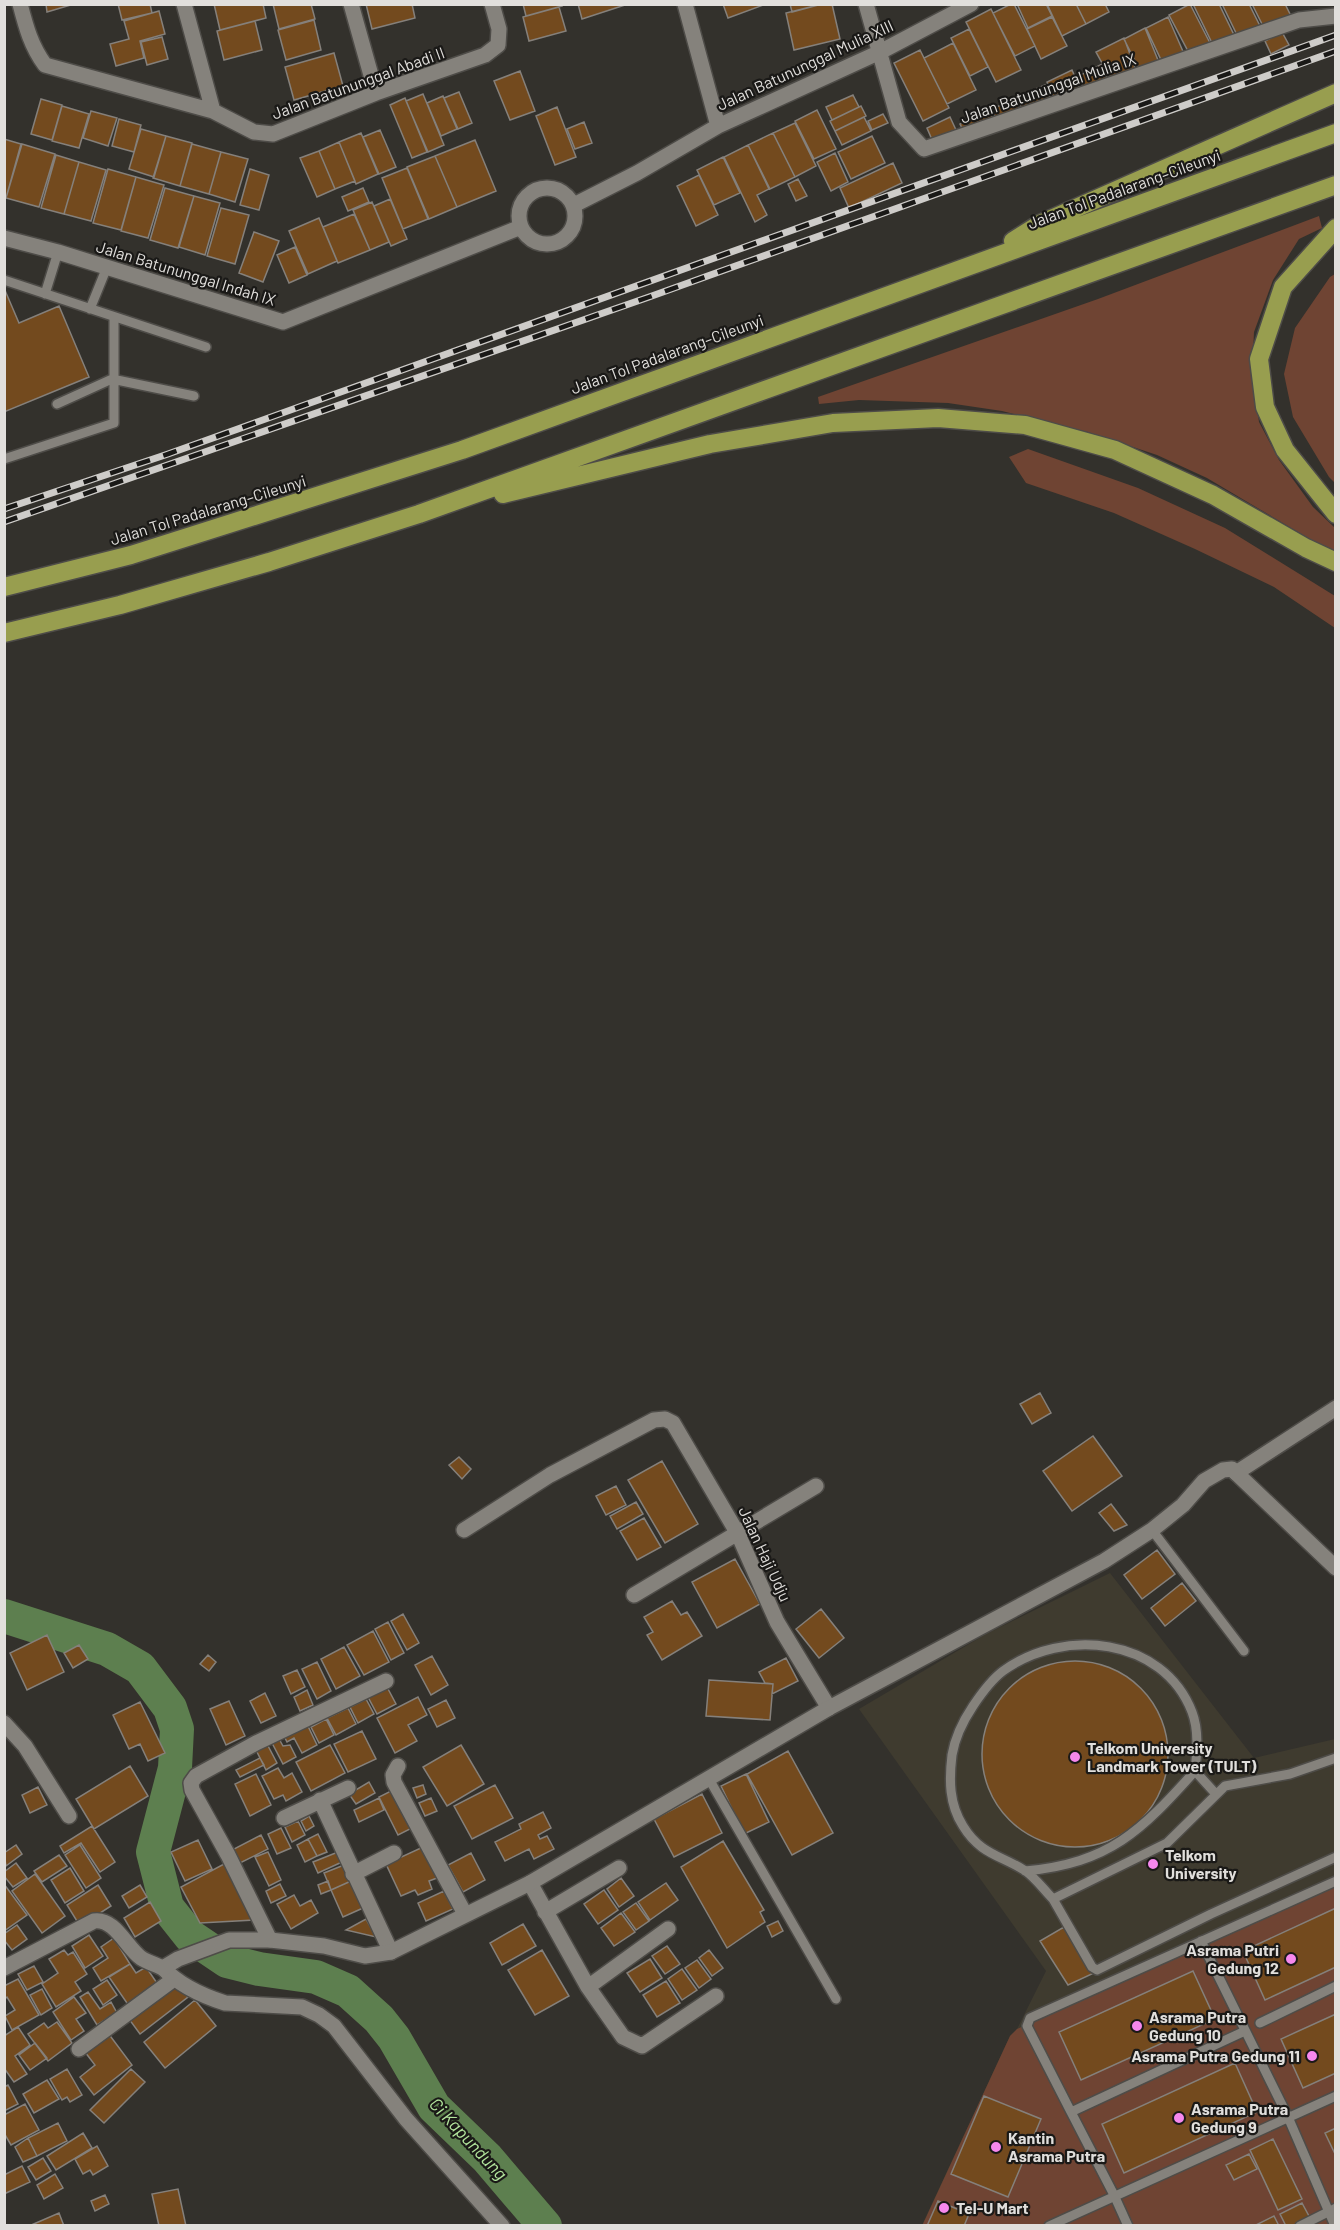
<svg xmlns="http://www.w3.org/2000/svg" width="1340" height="2230" viewBox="0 0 1340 2230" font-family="Barlow,sans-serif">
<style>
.built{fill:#3f3b2f}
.green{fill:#6f4433}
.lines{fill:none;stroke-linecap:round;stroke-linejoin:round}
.river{stroke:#5d7f4f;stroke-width:34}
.building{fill:#734a1e;stroke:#85807b;stroke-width:1.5}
.lane-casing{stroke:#4e4c48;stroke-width:12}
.street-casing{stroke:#4e4c48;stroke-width:18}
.secondary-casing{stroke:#4e4c48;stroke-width:18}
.highway-casing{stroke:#4e4c48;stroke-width:21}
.lane{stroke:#85827c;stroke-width:9}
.street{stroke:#85827c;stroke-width:15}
.secondary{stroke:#85827c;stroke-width:15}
.highway{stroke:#989e4f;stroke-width:18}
.rail-casing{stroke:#ceccc9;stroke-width:7}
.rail{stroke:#1a1917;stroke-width:4.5;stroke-dasharray:14;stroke-linecap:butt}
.poi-dot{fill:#f688ed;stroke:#1a1917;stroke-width:2}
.labels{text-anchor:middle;stroke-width:4.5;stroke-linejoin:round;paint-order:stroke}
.street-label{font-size:16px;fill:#e1dfdc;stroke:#1a1917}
.poi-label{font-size:16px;font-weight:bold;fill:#e1dfdc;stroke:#1a1917;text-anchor:start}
.water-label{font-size:18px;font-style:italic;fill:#b3e69d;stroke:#1a1917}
</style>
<rect width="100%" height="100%" fill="#33312c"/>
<path class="built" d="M1110 1573 1254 1758 1335 1739V2225H922L1010 2036 1017 2029 1046 1971 859 1709 986 1634Z"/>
<path class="green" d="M1319 216 1322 228 1299 239 1273 280 1254 332 1252 372 1259 422 1279 460 1313 507 1335 528V554L1207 478 1157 455 1088 432 1002 411 948 403 859 400 819 404 818 397 1098 299Z
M1335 274V483L1329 477 1293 417 1284 374 1295 328 1330 277Z
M1028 449 1138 488 1225 528 1335 596V628L1274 587 1195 549 1114 513 1026 483 1009 457Z
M1335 1884V2225L922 2226 1010 2036 1017 2029 1193 1951Z"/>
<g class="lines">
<path class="river" d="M4 1616 107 1649 140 1668 170 1708 177 1729 175 1768 153 1852 167 1907 190 1936 227 1961 259 1969 316 1977 348 1991 379 2019 394 2038 434 2107 487 2158 545 2226"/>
</g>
<path class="building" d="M46 4H74L47 12Z
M118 4H150L152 13 122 20Z
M214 4H263L266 18 220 30Z
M273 4H311L315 19 279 29Z
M366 4H412L415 18 372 29Z
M523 4H561L562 6 526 16Z
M578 4H628L582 19Z
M723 4H766L728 18Z
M790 4H822L792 12Z
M822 4H832L840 39 794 50 786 13Z
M1011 4H1014L1035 46 1015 56 993 13Z
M1017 4H1046L1052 16 1028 28Z
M1047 4H1076L1086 24 1062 36Z
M1076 4H1105L1109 12 1086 24Z
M1190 4 1211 45 1189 53 1169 15Z
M1193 4H1219L1235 37 1214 47Z
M1222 4H1249L1261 28 1239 39Z
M1252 4H1285L1291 16 1264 28Z
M559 7 566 31 529 41 523 17Z
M991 9 1021 70 996 82 966 22Z
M159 11 165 34 140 41 144 58 116 66 110 44 129 39 124 21Z
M1052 17 1067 46 1041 59 1027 29Z
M1168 17 1185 56 1163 64 1146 28Z
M314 20 321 50 286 60 278 30Z
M255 21 262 50 224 60 217 31Z
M1145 28 1160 65 1140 71 1124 39Z
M969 29 988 67 970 76 951 38Z
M1282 32 1289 45 1271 54 1265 41Z
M162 37 168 59 147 65 141 42Z
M1124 38 1137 73 1112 81 1096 52Z
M953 43 976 90 947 104 924 58Z
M920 50 949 108 923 121 894 63Z
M334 53 343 86 294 100 285 67Z
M1102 64 1108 83 1087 91 1077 77Z
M1072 70 1080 89 1055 101 1047 82Z
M520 71 535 111 510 120 494 81Z
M1045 85 1051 101 1024 113 1017 97Z
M459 92 472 123 458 129 444 98Z
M423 94 444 145 428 152 406 101Z
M853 95 859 107 832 120 826 107Z
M443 96 457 129 441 136 427 103Z
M405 98 427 152 412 158 390 105Z
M41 99 62 105 52 140 31 134Z
M1015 99 1020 110 996 120 992 109Z
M62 106 89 114 79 148 52 141Z
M861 106 866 116 835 131 830 121Z
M557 107 576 157 555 165 536 116Z
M817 110 836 149 814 159 795 121Z
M989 110 993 118 964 132 960 124Z
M91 111 117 118 108 146 83 138Z
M883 114 888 123 872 130 868 121Z
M864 117 871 131 842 145 835 131Z
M950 117 957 132 933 142 927 128Z
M119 119 141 125 134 152 112 146Z
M584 122 592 143 575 149 567 129Z
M795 123 816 166 795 177 773 133Z
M141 129 166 136 154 177 129 169Z
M380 130 396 167 379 174 363 137Z
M361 133 378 174 356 184 339 142Z
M773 133 795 177 770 189 748 145Z
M166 136 192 143 180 186 153 178Z
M872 136 885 163 851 179 838 152Z
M4 139 21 144 6 198 4 197Z
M475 140 496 191 457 207 435 156Z
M339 142 355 181 335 189 319 151Z
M22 144 55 154 39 207 6 198Z
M192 144 221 152 209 194 180 186Z
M748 145 769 189 757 195 767 215 755 222 724 157Z
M319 151 335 189 317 197 300 158Z
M221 152 248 159 235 202 209 194Z
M835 153 848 182 831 191 817 162Z
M56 155 79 162 64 214 41 208Z
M435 156 457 207 429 219 407 167Z
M723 157 740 193 714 205 697 170Z
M79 162 106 170 91 221 64 214Z
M893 163 902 183 849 208 840 188Z
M407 168 428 219 403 229 382 178Z
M108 169 136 177 121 230 93 223Z
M250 169 269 175 259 210 240 205Z
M699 175 718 215 696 226 677 186Z
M136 177 164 185 148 238 121 231Z
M798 179 807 196 796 201 788 184Z
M165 188 194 196 178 248 150 240Z
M363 188 369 202 348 211 342 197Z
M194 196 220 203 205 255 179 247Z
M390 199 407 239 391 246 374 206Z
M372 202 389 242 370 250 353 210Z
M221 208 249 215 235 264 207 256Z
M354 214 370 250 338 263 323 227Z
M319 218 337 261 308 274 289 231Z
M254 232 279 241 263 282 239 273Z
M295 247 307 275 289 283 277 255Z
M4 288 19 323 59 306 89 377 4 412Z
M1040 1393 1051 1413 1032 1424 1020 1404Z
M1093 1436 1122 1476 1072 1511 1043 1471Z
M459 1457 471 1469 462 1479 449 1465Z
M662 1461 698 1524 665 1543 628 1480Z
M616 1486 626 1505 606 1515 596 1496Z
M636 1502 643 1514 617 1529 610 1516Z
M1111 1504 1127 1525 1114 1531 1099 1513Z
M644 1518 661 1547 637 1560 620 1531Z
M1157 1550 1175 1574 1142 1599 1124 1575Z
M735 1559 760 1604 717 1628 692 1582Z
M1182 1583 1196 1601 1165 1626 1151 1608Z
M672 1601 681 1615 687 1612 702 1636 662 1660 647 1635 653 1632 644 1617Z
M821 1609 844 1638 819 1658 796 1629Z
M403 1614 419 1643 407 1650 391 1621Z
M388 1622 404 1653 391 1660 375 1629Z
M373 1631 389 1662 364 1675 347 1645Z
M47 1635 64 1672 27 1690 10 1653Z
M79 1645 88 1659 73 1668 64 1653Z
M344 1647 360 1676 336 1689 321 1659Z
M208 1655 216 1662 209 1671 200 1664Z
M432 1656 448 1685 431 1695 415 1665Z
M786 1658 798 1681 772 1694 773 1684 765 1683 759 1672Z
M982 1754a93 93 0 1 1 186 0a93 93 0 1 1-186 0Z
M317 1662 331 1691 317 1699 302 1669Z
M297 1670 305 1687 291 1694 283 1676Z
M709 1680 773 1684 770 1720 706 1716Z
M387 1687 396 1704 377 1714 368 1697Z
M307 1690 313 1705 300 1711 294 1697Z
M265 1693 276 1716 261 1723 250 1701Z
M418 1697 427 1715 408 1725 417 1741 395 1753 377 1718Z
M366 1699 374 1714 358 1723 350 1707Z
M446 1700 455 1718 437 1727 428 1709Z
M229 1701 245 1736 226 1745 210 1709Z
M140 1702 165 1753 148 1761 140 1744 129 1749 113 1715Z
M348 1708 356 1724 336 1735 327 1718Z
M326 1719 334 1735 319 1743 311 1727Z
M306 1722 317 1745 302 1753 294 1738 287 1742 283 1734Z
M362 1731 376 1759 348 1772 334 1744Z
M278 1737 283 1746 290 1745 296 1757 283 1764 271 1741Z
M266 1742 277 1763 266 1770 255 1748Z
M330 1745 345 1773 311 1791 296 1762Z
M461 1745 484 1784 447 1806 423 1767Z
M788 1751 833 1833 792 1855 747 1774Z
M260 1758 264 1765 240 1777 236 1770Z
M130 1766 148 1796 94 1829 76 1799Z
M278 1768 284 1778 292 1773 302 1792 286 1801 283 1795 274 1799 262 1776Z
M256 1774 271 1805 250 1816 235 1784Z
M746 1774 769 1822 744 1834 721 1786Z
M369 1782 375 1793 356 1804 349 1794Z
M423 1785 426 1794 417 1798 413 1788Z
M495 1785 513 1818 472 1839 454 1806Z
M38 1787 47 1805 30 1813 22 1795Z
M393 1790 412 1828 398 1835 379 1797Z
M702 1794 722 1833 674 1857 654 1819Z
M379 1798 384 1810 359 1822 354 1810Z
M431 1798 437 1811 425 1816 419 1803Z
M543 1812 551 1828 538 1835 540 1839 547 1836 554 1849 534 1859 529 1849 505 1861 495 1842 521 1829 519 1824Z
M309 1816 314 1826 306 1831 301 1821Z
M298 1821 305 1835 292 1842 285 1827Z
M92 1826 115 1862 100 1872 81 1843 64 1853 60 1846Z
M281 1828 291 1848 277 1854 268 1834Z
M318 1834 327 1852 317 1856 308 1839Z
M261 1835 268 1849 238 1864 232 1850Z
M308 1839 317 1856 305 1862 297 1845Z
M198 1840 212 1869 185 1881 171 1852Z
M723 1841 764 1910 760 1912 765 1922 727 1948 681 1867Z
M16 1845 22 1854 6 1866 4 1853Z
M80 1845 101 1878 86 1888 65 1855Z
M423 1847 437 1878 429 1881 432 1889 418 1895 415 1890 401 1896 386 1864Z
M268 1852 281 1880 269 1886 255 1857Z
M338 1852 342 1862 318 1873 313 1862Z
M471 1853 485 1880 463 1892 448 1865Z
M59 1855 67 1866 42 1882 34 1871Z
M16 1863 27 1878 13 1887 4 1876V1872Z
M224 1864 254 1920 200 1923 181 1887Z
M344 1865 351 1881 331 1890 324 1873Z
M70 1868 84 1891 65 1903 51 1880Z
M35 1874 65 1916 42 1933 12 1891Z
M621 1878 634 1896 619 1907 607 1889Z
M328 1881 331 1890 321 1894 318 1885Z
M351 1881 363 1908 343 1917 331 1890Z
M666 1883 678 1900 650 1920 638 1902Z
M4 1884 27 1915 4 1931Z
M280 1884 286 1896 271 1903 266 1891Z
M98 1885 111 1906 80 1926 67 1905Z
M140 1885 147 1897 129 1908 122 1896Z
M604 1890 618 1910 598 1924 584 1904Z
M444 1891 453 1909 426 1921 418 1903Z
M294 1895 300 1906 311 1900 318 1913 291 1929 277 1904Z
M150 1902 161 1921 135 1937 124 1918Z
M636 1903 649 1921 636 1930 623 1912Z
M1336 1908V1967L1265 2000 1243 1951Z
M621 1913 635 1932 614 1946 601 1928Z
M366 1919 376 1937 346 1930Z
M778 1921 783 1931 772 1937 767 1926Z
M523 1924 536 1946 502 1965 490 1943Z
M17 1925 27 1939 12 1950 4 1940V1934Z
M1064 1927 1094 1973 1068 1985 1040 1941Z
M89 1935 103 1956 85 1968 72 1946Z
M114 1938 130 1964 101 1981 93 1968 108 1958 101 1947Z
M667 1946 680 1964 665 1974 652 1956Z
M64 1950 68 1955 73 1952 87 1974 75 1982 81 1991 56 2007 42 1984 58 1973 49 1959Z
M542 1950 569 1996 535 2015 508 1970Z
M709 1950 723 1968 712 1976 699 1958Z
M650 1959 662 1978 640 1992 627 1973Z
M697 1960 711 1979 699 1988 685 1968Z
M130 1964 136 1973 146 1967 159 1986 129 2006 109 1977Z
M34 1966 43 1982 27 1990 18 1974Z
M682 1969 697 1990 682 2000 668 1979Z
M1193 1971 1215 2019 1081 2080 1059 2032Z
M18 1979 39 2015 12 2030 5 2016 15 2010 7 1997 4 1999V1986Z
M107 1980 117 1995 103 2005 93 1989Z
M666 1981 680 2003 657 2017 643 1995Z
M177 1983 188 1997 140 2034 129 2019Z
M42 1989 52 2008 41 2015 30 1995Z
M88 1992 100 2009 111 2002 117 2013 97 2025 80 1997Z
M74 1997 86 2013 76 2019 84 2031 71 2040 53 2012Z
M195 2000 216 2026 165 2068 144 2042Z
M1336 2014V2073L1303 2088 1281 2039Z
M57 2022 72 2043 48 2061 28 2034 44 2023 48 2028Z
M18 2027 30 2045 15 2056 27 2074 14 2082 4 2068V2036Z
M108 2033 132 2065 94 2095 80 2077 95 2065 85 2052Z
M35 2043 47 2058 30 2070 19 2055Z
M1235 2063 1257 2112 1124 2173 1102 2124Z
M67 2069 82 2095 70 2102 67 2097 62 2100 50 2079Z
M131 2069 145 2082 104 2123 90 2110Z
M47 2080 59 2099 34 2113 23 2094Z
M8 2085 18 2104 4 2111V2087Z
M984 2096 1041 2119 1008 2197 951 2174Z
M25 2104 39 2130 11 2145 4 2133V2115Z
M58 2123 67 2141 37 2156 28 2138Z
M1336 2128V2156L1325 2133Z
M83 2133 92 2148 56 2170 47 2156Z
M28 2138 37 2156 23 2162 15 2147Z
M1273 2139 1302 2199 1278 2210 1250 2150Z
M97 2146 108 2166 93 2175 90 2170 83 2174 75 2159Z
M1249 2154 1257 2169 1234 2180 1226 2165Z
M43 2158 51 2171 36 2180 28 2167Z
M22 2166 30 2182 4 2194V2175Z
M55 2174 63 2188 44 2199 37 2185Z
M178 2189 186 2226H159L152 2194Z
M105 2195 109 2204 95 2211 91 2201Z
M938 2201 969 2214 964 2226H927Z
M1302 2203 1310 2218 1295 2226H1286L1280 2214Z
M59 2213 64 2226H29Z
M1274 2216 1279 2226H1254Z"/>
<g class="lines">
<g class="lane-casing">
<path id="lane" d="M4 280 206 347
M45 294 58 252
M90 309 107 267
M57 404 112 379 194 396
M4 459 114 423V318
M1152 1530 1244 1651
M1336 1758 1290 1774 1225 1786 1167 1843 1053 1899 1092 1967 1097 1970 1211 1914 1336 1857
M709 1779 836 1999
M1025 1871C1110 1863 1141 1831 1195 1771
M1053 1899C1044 1890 1035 1877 1024 1870 1000 1855 980 1854 963 1826 949 1804 949 1780 952 1755 955 1737 963 1721 973 1706 981 1694 991 1680 1003 1671 1063 1627 1163 1637 1192 1712 1199 1730 1197 1752 1195 1771L1215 1793
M1201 1941 1288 2117 1335 2226
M1260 2023 1336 1986
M1071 2112 1027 2026 1030 2018 1336 1881
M1049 2226 1336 2096
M1128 2226 1114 2195 1071 2112 1245 2031
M1300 2226 1336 2208"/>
</g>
<g class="street-casing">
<path id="street" d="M20 4C26 27 31 46 45 65L213 111 254 132 273 134 376 93 485 55 498 45 499 29 492 4
M184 4 213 111
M351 4 376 93
M685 4 718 126
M866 4 899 122 924 149 1299 20 1336 16
M519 216a28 28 0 1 1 56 0a28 28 0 1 1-56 0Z
M574 205 637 173 718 126 880 52 971 4
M4 238 58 252 283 322 521 227
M1236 1473 1336 1408
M464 1530 550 1475 654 1420 665 1419 673 1423 738 1534 777 1622 829 1708
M634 1595 816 1486
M4 1723 25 1746 69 1816
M398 1766 393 1775 394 1782 465 1914
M320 1800 391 1952
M284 1818 348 1788
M353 1874 394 1853
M530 1883 588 1987 623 2037 642 2046 716 1996
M545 1912 619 1868
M270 1940 228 1855 192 1790 191 1783 196 1776 256 1743 386 1681
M163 1968C179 1985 203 1996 225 2003L302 2007 319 2015 334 2026 406 2119 502 2226
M588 1987 668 1929
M79 2049 174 1979"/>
</g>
<g class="secondary-casing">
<path id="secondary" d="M4 1968 94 1921C115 1918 126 1947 141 1958 147 1962 157 1965 163 1968L178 1959 229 1940H270L324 1946 365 1956 391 1952 530 1883 829 1708 1104 1561 1152 1530 1183 1505 1204 1481 1223 1470 1232 1469 1336 1568"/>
</g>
<g class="highway-casing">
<path id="highway" d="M1336 228 1283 287 1259 359 1265 407 1285 450 1336 514
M1013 241 1040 224 1336 93
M503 494 710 444 833 423 938 418 1025 425 1115 450 1213 495 1306 548 1336 562
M4 587 131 555 462 450 1336 133
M4 633 120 605 269 562 419 514 1336 185"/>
</g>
<use href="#lane" class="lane"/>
<use href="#street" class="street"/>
<use href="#secondary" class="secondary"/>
<use href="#highway" class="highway"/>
<g class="rail-casing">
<path id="rail" d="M4 509 168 454 1336 35
M4 522 649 297 1336 51"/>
</g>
<use href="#rail" class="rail"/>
</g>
<g class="poi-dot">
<circle cx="1075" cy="1757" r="6"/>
<circle cx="1153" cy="1864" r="6"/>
<circle cx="1291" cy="1959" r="6"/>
<circle cx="1137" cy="2026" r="6"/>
<circle cx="1312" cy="2056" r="6"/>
<circle cx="1179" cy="2118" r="6"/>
<circle cx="996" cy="2147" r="6"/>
<circle cx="944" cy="2208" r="6"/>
</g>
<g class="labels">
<g class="street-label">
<text transform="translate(805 65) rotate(-25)" y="6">Jalan Batununggal Mulia XIII</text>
<text transform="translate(358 83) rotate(-20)" y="6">Jalan Batununggal Abadi II</text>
<text transform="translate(1048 88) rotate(-19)" y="6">Jalan Batununggal Mulia IX</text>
<text transform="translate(1124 189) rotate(-20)" y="6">Jalan Tol Padalarang–Cileunyi</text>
<text transform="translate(186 273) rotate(17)" y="6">Jalan Batununggal Indah IX</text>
<text transform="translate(667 354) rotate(-20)" y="6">Jalan Tol Padalarang–Cileunyi</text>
<text transform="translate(208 510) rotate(-17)" y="6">Jalan Tol Padalarang–Cileunyi</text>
<text transform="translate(765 1554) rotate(65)" y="6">Jalan Haji Udju</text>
</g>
<g class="poi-label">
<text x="1087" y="1754">Telkom University<tspan x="1087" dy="18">Landmark Tower (TULT)</tspan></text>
<text x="1165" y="1861">Telkom<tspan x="1165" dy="18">University</tspan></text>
<text x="1279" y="1956" text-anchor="end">Asrama Putri<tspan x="1279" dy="18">Gedung 12</tspan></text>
<text x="1149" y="2023">Asrama Putra<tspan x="1149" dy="18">Gedung 10</tspan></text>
<text x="1300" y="2062" text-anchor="end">Asrama Putra Gedung 11</text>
<text x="1191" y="2115">Asrama Putra<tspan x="1191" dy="18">Gedung 9</tspan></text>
<text x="1008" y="2144">Kantin<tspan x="1008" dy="18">Asrama Putra</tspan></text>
<text x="956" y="2214">Tel-U Mart</text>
</g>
<g class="water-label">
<text transform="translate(468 2139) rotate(47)" y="6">Ci Kapundung</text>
</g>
</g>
<rect width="1340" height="2230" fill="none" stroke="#e1dfdc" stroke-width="12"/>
</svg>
